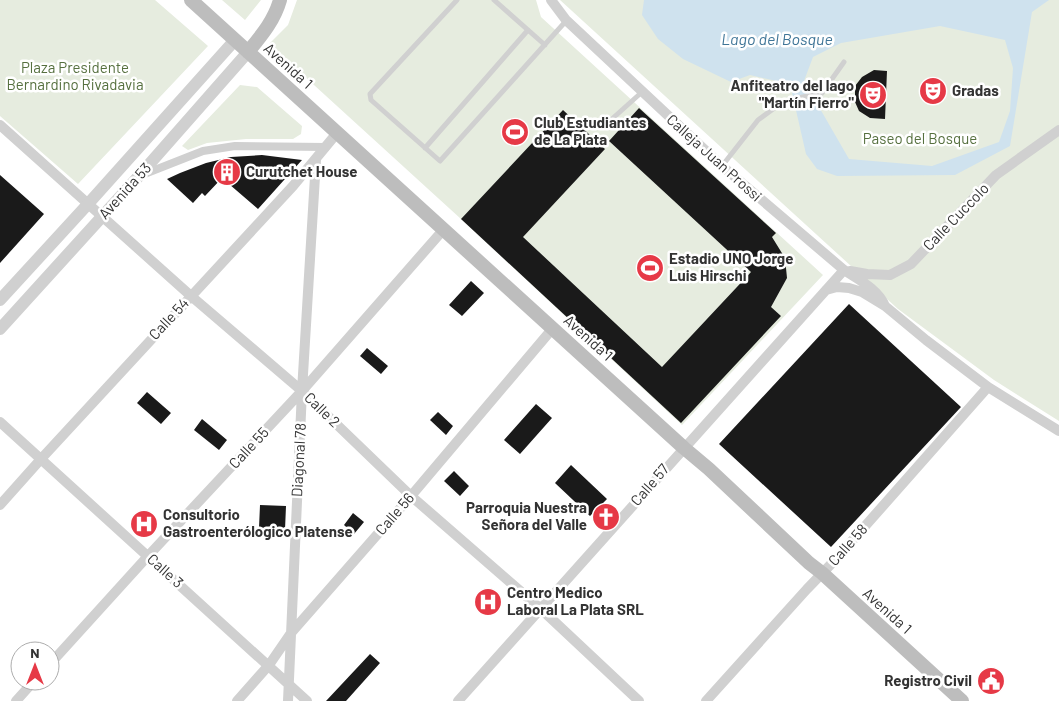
<svg xmlns="http://www.w3.org/2000/svg" width="1059" height="701" viewBox="0 0 1059 701" font-family="Barlow,sans-serif">
<style>
.green{fill:#e6ecdf}
.water{fill:#cfe2ee;fill-rule:evenodd}
.building{fill:#1a1a1a}
.lines{fill:none;stroke-linecap:round;stroke-linejoin:round}
.service{stroke:#d0d0d0;stroke-width:5}
.pedestrian{stroke:#d0d0d0;stroke-width:8}
.minor{stroke:#d0d0d0;stroke-width:10}
.tertiary{stroke:#d0d0d0;stroke-width:12}
.secondary{stroke:#bdbdbd;stroke-width:14}
.labels{text-anchor:middle;stroke-width:5;stroke-linejoin:round;paint-order:stroke}
.street-label{font-size:15px;fill:#333;stroke:#fff}
.park-label{font-size:15px;fill:#56703f;stroke:#fff}
.poi-label{font-size:15px;font-weight:bold;fill:#333;stroke:#fff;text-anchor:start}
.water-label{font-size:16px;font-style:italic;fill:#3f7597;stroke:#fff}
</style>
<rect width="100%" height="100%" fill="#fff"/>
<path class="green" d="M0 0H155L208 46 78 184 0 116Z
M222 0H261L245 20Z
M297 0H536L541 17 823 275 682 425 461 219 269 44 288 25Z
M560 0H1059V421L994 380 898 309Z
M240 85 257 87 302 126 301 134 293 139H246L207 143 188 150 182 146Z"/>
<path class="water" d="M644 0H1049L1032 12 1010 146 955 175 837 176 817 169 806 154 790 84 750 75 731 82 683 59 658 39 642 15ZM940 26 1005 40 1013 68 1010 111 999 142 932 166 849 159 804 81 813 57 841 43Z"/>
<path class="building" d="M874 70 887 71 885 119 870 118 859 111 855 102V86L862 77Z
M639 108 776 233 772 237 785 258 787 278 771 307 781 316 681 423 461 219 563 110 605 149 523 237 662 367 751 272 609 141Z
M262 155 302 160 258 209 222 178 205 196 202 193 193 203 167 179 180 173 206 163 231 157Z
M0 175 44 214 0 263Z
M471 281 484 293 462 316 449 305Z
M849 304 961 407 831 547 719 444Z
M367 348 388 366 381 374 360 356Z
M147 392 171 413 161 424 137 403Z
M536 404 552 418 520 454 504 440Z
M438 412 453 426 446 435 430 420Z
M202 419 227 440 219 450 194 430Z
M571 465 607 499 590 516 555 483Z
M454 471 469 486 460 496 444 481Z
M260 505 286 506 285 530 259 528Z
M353 513 364 522 354 534 344 525Z
M370 654 380 663 346 701H326Z"/>
<g class="lines">
<path class="service" d="M457 0 370 94 371 100 440 161 566 21
M494 0 545 45
M603 127 642 92
M425 148 528 30
M722 166 758 120 784 101 822 93 844 62"/>
<path class="pedestrian" d="M142 175 203 151 235 146 326 147"/>
<path class="minor" d="M551 0 566 20 722 166 844 270C859 280 878 289 885 306
M0 125 191 296 302 391 411 496 541 609 639 701
M850 271 867 274 890 275 911 264 996 175 1059 130
M826 290 837 287 849 288 862 292 885 306 926 340 988 387 1059 431
M0 422 307 701
M0 505 41 459 293 186 337 133
M50 664 148 556 302 391 444 229
M16 701 34 681
M237 701 269 665 291 633 411 496 553 328
M288 701 302 391 316 160
M458 701 844 270
M706 701 807 589 836 559 988 387"/>
<path class="tertiary" d="M0 300 88 204 235 40
M0 329 138 177 248 52"/>
<path class="secondary" d="M191 0 684 448 709 469 809 563 822 573 962 701
M248 52C261 36 274 21 280 0"/>
</g>
<defs>
<g id="theatre-disc" transform="scale(1.4375)"><circle r="9.5" fill="#e63946" stroke="#fff"/><path d="M-5-5.5Q0-4 5-5.5V0Q5 5 0 6Q-5 5-5 0ZM-3.3-2.5H-1v1.5H-3.3ZM1-2.5H3.3v1.5H1ZM-2.8 1Q0 5.5 2.8 1Z" fill="#fff"/></g>
<g id="stadium-disc" transform="scale(1.4375)"><circle r="9.5" fill="#e63946" stroke="#fff"/><path d="M0-5a6.5 5 0 1 0 0 10a6.5 5 0 1 0 0-10ZM-3.5-1.8h7v3.6h-7Z" fill="#fff"/></g>
<g id="building-disc" transform="scale(1.4375)"><circle r="9.5" fill="#e63946" stroke="#fff"/><path d="M-4-6H4V6H1V3H-1V6H-4ZM-2.5-4.3h1.7v1.8h-1.7ZM.8-4.3h1.7v1.8H.8ZM-2.5-1h1.7V.8h-1.7ZM.8-1h1.7V.8H.8Z" fill="#fff"/></g>
<g id="church-disc" transform="scale(1.4375)"><circle r="9.5" fill="#e63946" stroke="#fff"/><path d="M-1.2-6h2.4v3.5h3.3v2.4h-3.3V6h-2.4V-.1h-3.3v-2.4h3.3Z" fill="#fff"/></g>
<g id="hospital-disc" transform="scale(1.4375)"><circle r="9.5" fill="#e63946" stroke="#fff"/><path d="M-5-5h3v3.5h4V-5h3V5h-3V1.5h-4V5h-3Z" fill="#fff"/></g>
<g id="civic-disc" transform="scale(1.4375)"><circle r="9.5" fill="#e63946" stroke="#fff"/><path d="M-.6-6.5H3V-4.5H.6V-3L4-1V1h2V6H-6V1h2V-1L-.6-3ZM-1.2 2.5V6h2.4V2.5Z" fill="#fff"/></g>
</defs>
<g fill-rule="evenodd">
<use href="#theatre-disc" x="933" y="91"/>
<use href="#theatre-disc" x="873" y="95"/>
<use href="#stadium-disc" x="515" y="132"/>
<use href="#building-disc" x="227" y="172"/>
<use href="#stadium-disc" x="650" y="268"/>
<use href="#church-disc" x="606" y="517"/>
<use href="#hospital-disc" x="144" y="524"/>
<use href="#hospital-disc" x="488" y="602"/>
<use href="#civic-disc" x="991" y="681"/>
</g>
<g class="labels">
<g class="street-label">
<text transform="translate(288 66) rotate(42)" y="5">Avenida 1</text>
<text transform="translate(714 158) rotate(42)" y="5">Calleja Juan Prossi</text>
<text transform="translate(125 191) rotate(-48)" y="5">Avenida 53</text>
<text transform="translate(956 217) rotate(-46)" y="5">Calle Cuccolo</text>
<text transform="translate(169 319) rotate(-47)" y="5">Calle 54</text>
<text transform="translate(588 338) rotate(42)" y="5">Avenida 1</text>
<text transform="translate(322 410) rotate(44)" y="5">Calle 2</text>
<text transform="translate(249 448) rotate(-47)" y="5">Calle 55</text>
<text transform="translate(299 460) rotate(-87)" y="5">Diagonal 78</text>
<text transform="translate(650 485) rotate(-49)" y="5">Calle 57</text>
<text transform="translate(395 514) rotate(-49)" y="5">Calle 56</text>
<text transform="translate(848 545) rotate(-48)" y="5">Calle 58</text>
<text transform="translate(165 571) rotate(42)" y="5">Calle 3</text>
<text transform="translate(887 611) rotate(42)" y="5">Avenida 1</text>
</g>
<g class="park-label">
<text x="75" y="73">Plaza Presidente<tspan x="75" dy="17">Bernardino Rivadavia</tspan></text>
<text x="920" y="144">Paseo del Bosque</text>
</g>
<g class="poi-label">
<text x="854" y="91" text-anchor="end">Anfiteatro del lago<tspan x="854" dy="17">"Martín Fierro"</tspan></text>
<text x="952" y="96">Gradas</text>
<text x="534" y="128">Club Estudiantes<tspan x="534" dy="17">de La Plata</tspan></text>
<text x="246" y="177">Curutchet House</text>
<text x="669" y="264">Estadio UNO Jorge<tspan x="669" dy="17">Luis Hirschi</tspan></text>
<text x="587" y="513" text-anchor="end">Parroquia Nuestra<tspan x="587" dy="17">Señora del Valle</tspan></text>
<text x="163" y="520">Consultorio<tspan x="163" dy="17">Gastroenterólogico Platense</tspan></text>
<text x="507" y="598">Centro Medico<tspan x="507" dy="17">Laboral La Plata SRL</tspan></text>
<text x="972" y="686" text-anchor="end">Registro Civil</text>
</g>
<g class="water-label">
<text x="777" y="45">Lago del Bosque</text>
</g>
</g>
<g transform="translate(35 666)"><circle r="24" fill="#ffffff" stroke="#adadad"/>
<path d="M0-4L9 19L0 12L-9 19Z" fill="#e63946"/>
<text y="-8" font-size="14" font-weight="bold" text-anchor="middle" fill="#333333">N</text>
</g>
</svg>
